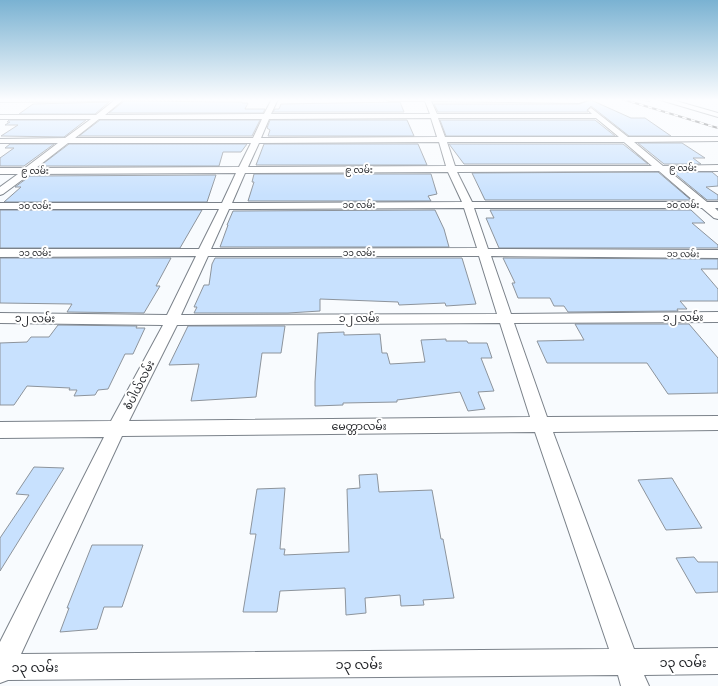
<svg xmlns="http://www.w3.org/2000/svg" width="718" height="686" viewBox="0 0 718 686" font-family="'Archivo Narrow','Noto Sans Myanmar',sans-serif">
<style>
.building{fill:#c8e1fe;stroke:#8d949c}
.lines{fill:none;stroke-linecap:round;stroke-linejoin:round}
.minor-casing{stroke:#7b828a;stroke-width:2}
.minor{fill:#fff;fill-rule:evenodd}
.rail-casing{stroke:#414447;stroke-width:2}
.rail{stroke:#fff;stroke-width:1.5;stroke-dasharray:4.5;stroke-linecap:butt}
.labels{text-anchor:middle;stroke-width:4;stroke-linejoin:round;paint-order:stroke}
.far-street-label{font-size:9px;fill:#1d1f23;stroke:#fff}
.street-label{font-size:11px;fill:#1d1f23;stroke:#fff}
.near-street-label{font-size:13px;fill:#1d1f23;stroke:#fff}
</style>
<rect width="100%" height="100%" fill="#f8fbfe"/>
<path class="building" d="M591 100 631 118H645L671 136H629L591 106 587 110 588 112H438L434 104H579Z
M124 101 242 102V103H248L245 109H265L263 113H109Z
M109 102 95 114H19L33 104Z
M400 102 404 112H273L275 109H279L281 104Z
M9 120H86L64 137 1 136 18 125H5L10 122H7Z
M100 120H260L252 136H79Z
M270 120H407L414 136H268L270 130 267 128Z
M440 120H595L615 136H446Z
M638 143H682L705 158H693L701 164H664Z
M10 144H54L24 166H0V158L14 148H5Z
M69 144H247L241 152H223L219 166H40Z
M264 144H418L427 165H256Z
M449 144H623L648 164H464Z
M658 172 691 200H485L472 173Z
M673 172H712L718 177V186L706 187 718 195V200H707Z
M254 174H431L437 194 428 196 431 201H248L254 182H252Z
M216 175 207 202H4L21 187H15L30 176Z
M0 210H202L180 248H0Z
M435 210 444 229 449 247H220L228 225H227L233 211Z
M490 210H691L705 223H692L718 245V248H499L486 218H494Z
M0 258H171L156 286H160L144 313 67 312 72 304 0 303Z
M215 258H462L476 304 446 306 445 303 399 305 398 302 320 299V311L288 313H194L197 307H194L204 285H209L212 264Z
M503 258 718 259V269H701L718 289V301H680L687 309H677L678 311 568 312 564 306H554L550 298H518L512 283H515Z
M575 324H689L718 358V393L668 394 647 363H547L537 341 584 340Z
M58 325 137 326 136 328H145L133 354H125L108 389 98 390 95 395 74 396 77 390H69L70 388 27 386 14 405H0V343L27 342 31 337H49Z
M188 326H285L281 353H262L256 397 191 401 199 364 169 365Z
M344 332V335L380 334 382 353H387L390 364 425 362 421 340 446 339V341H467L468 343H487L492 358H481L494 391 478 392 485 409 468 411 460 392 397 400V402L343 403V405L315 406V382L318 333Z
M34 467 64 468 0 571V538L29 495 16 494Z
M377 474 379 492 432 490 441 539H443L454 598 423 600 424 605 401 606 400 595 365 598 366 613 346 615 345 588 280 591 277 612H243L256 534H250L257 489 285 488 280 549H285L284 555 349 552 347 489 360 488 359 475Z
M672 478 702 528 666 530 638 480Z
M92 545H143L122 607H104L97 629 60 632 69 608H67Z
M694 557 698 562H718V592L696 593 676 558Z"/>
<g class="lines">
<g class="minor-casing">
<path id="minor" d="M0 99H112L109 101 0 102Z
M116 99H124L105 115 264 114 272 99H278L271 114H430L425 101H389L386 99H590L579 103 431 101 437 114H592L588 110 591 108 628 137H718V141L634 142 663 166 718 165V171H669L707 202H718V208H715L718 211V219L714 218 702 208H474L488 249 718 250V258L491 256 511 314 718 312V322L514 323 547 417 718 416V430L553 432 634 649 718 648V674L644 675 649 686H621L618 675 8 680 0 683V642L104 437 0 438V422L111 421 163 325 0 323V313L167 315 196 256 0 257V249H199L219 209H0V203H222L236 173 30 174 3 194 0 195V187L18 174H0V168H25L58 143H0V139L65 138 91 119H0V115H96ZM431 118 437 137 261 138 269 119ZM438 118H596L619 137H445ZM99 119H262L253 138H75ZM439 142 446 166 248 167 259 143ZM447 142H624L652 166H455ZM68 143H251L239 167 36 168ZM659 171 695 202H472L457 172ZM448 172 462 202 232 203 245 173ZM464 208 477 248 211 249 229 209ZM208 256H479L497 314 181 315ZM500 323 530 417 129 421 177 325ZM535 432 609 649 21 654 122 436Z
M639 99H652L649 101Z
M657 99H669L718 113V117Z"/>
</g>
<use href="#minor" class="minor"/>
<g class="rail-casing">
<path id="rail" d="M622 99 718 128"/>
</g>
<use href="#rail" class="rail"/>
</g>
<linearGradient id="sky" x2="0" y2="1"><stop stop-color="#7ab2d2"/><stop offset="0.51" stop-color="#fcfdff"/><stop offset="1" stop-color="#fcfdff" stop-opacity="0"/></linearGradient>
<rect width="718" height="196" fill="url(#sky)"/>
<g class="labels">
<g class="far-street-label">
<text x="683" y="171">၉ လမ်း</text>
<text x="359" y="173">၉ လမ်း</text>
<text x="35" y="174">၉ လမ်း</text>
<text x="359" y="208">၁၀ လမ်း</text>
<text x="683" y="208">၁၀ လမ်း</text>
<text x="35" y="209">၁၀ လမ်း</text>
<text x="35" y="256">၁၁ လမ်း</text>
<text x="359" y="256">၁၁ လမ်း</text>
<text transform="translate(683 254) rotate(1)" y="3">၁၁ လမ်း</text>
</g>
<g class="street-label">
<text x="683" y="321">၁၂ လမ်း</text>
<text transform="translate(35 318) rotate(1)" y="4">၁၂ လမ်း</text>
<text x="359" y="322">၁၂ လမ်း</text>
<text transform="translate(139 385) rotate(-63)" y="4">စံပါယ်လမ်း</text>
<text x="359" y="430">မေတ္တာလမ်း</text>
</g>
<g class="near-street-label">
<text x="683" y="667">၁၃ လမ်း</text>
<text x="359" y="669">၁၃ လမ်း</text>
<text x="35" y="672">၁၃ လမ်း</text>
</g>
</g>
</svg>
